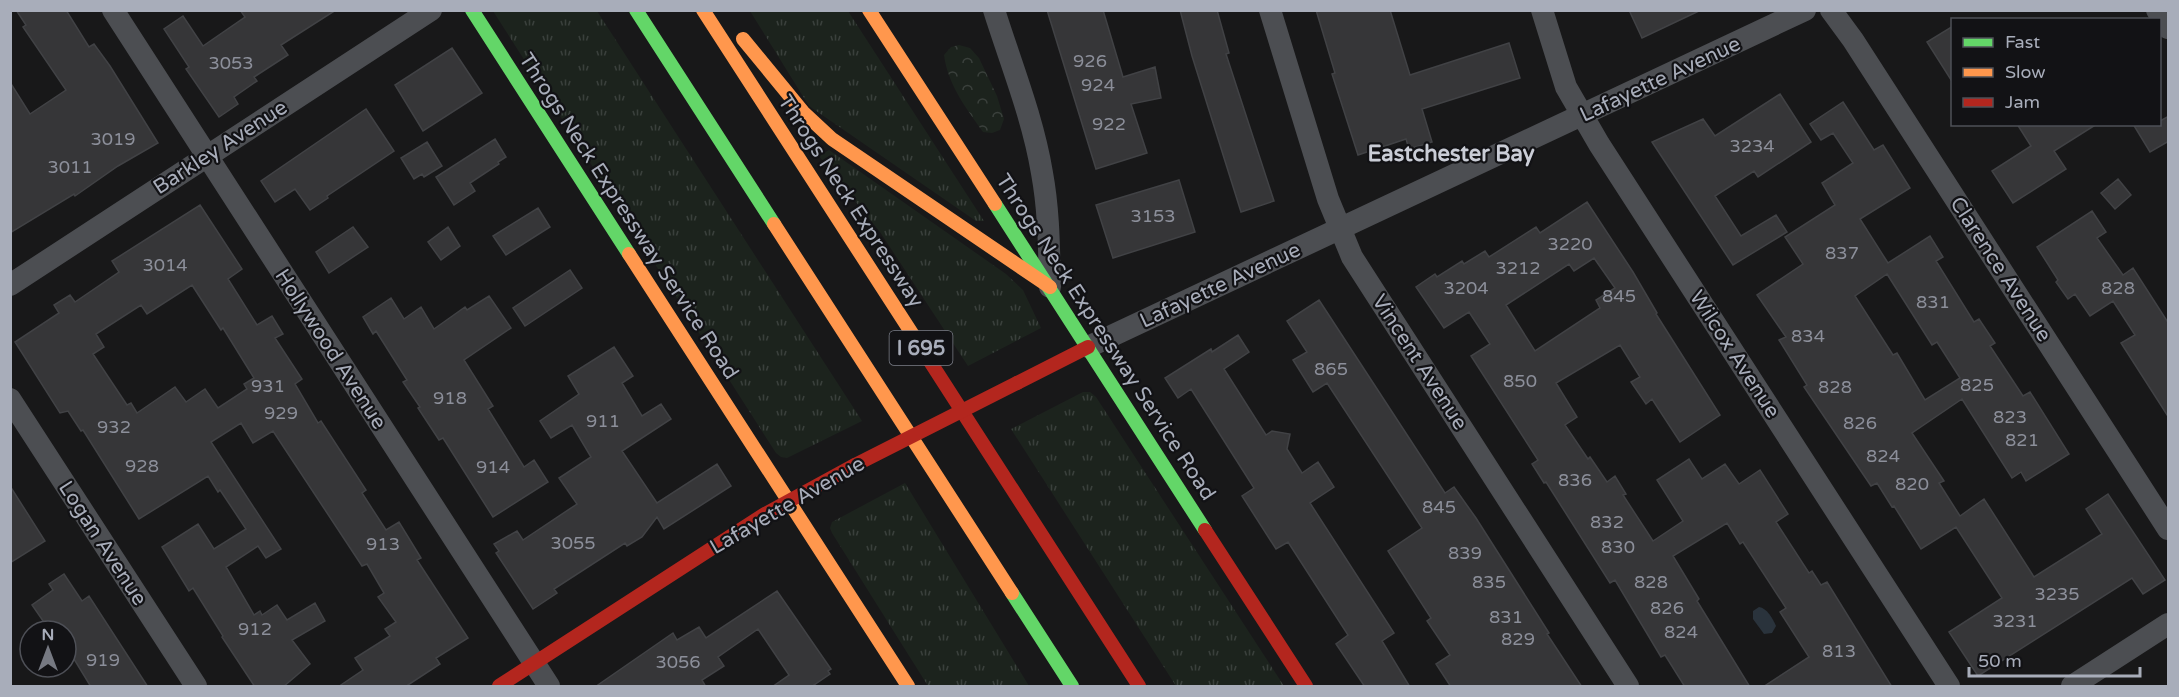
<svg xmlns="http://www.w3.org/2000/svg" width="2179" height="697" viewBox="0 0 2179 697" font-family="'Varela Round',sans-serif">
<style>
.grass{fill:url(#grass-tufts)}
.forest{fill:url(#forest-crowns)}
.water{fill:#2a333c}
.building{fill:#363638;stroke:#414245;stroke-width:1.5;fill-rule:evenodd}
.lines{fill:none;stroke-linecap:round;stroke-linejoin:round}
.street{stroke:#4c4e52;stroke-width:22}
.fast{stroke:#63d668;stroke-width:14}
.slow{stroke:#ff974d;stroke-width:14}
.jam{stroke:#b3261e;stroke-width:14}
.jam-bridge{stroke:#b3261e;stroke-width:14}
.labels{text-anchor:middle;stroke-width:4.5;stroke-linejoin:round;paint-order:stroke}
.number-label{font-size:18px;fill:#8c8f9a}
.shield{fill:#121215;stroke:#7b7e88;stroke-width:1.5}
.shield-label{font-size:20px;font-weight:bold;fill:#a8adba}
.street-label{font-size:21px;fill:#a8adba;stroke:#121215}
.neighbourhood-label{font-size:22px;font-weight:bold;fill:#cacdd6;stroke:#121215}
</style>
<defs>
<pattern id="grass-tufts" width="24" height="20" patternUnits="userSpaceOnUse" patternTransform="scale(1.5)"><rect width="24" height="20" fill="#1c231d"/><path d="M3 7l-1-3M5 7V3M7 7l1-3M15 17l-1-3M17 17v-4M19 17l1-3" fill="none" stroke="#3a403c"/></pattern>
<pattern id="forest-crowns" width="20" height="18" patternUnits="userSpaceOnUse" patternTransform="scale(1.5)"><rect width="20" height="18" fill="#1c231d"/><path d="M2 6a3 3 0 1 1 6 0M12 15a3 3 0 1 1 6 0" fill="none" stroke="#3a403c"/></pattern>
</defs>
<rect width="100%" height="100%" fill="#181819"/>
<path class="grass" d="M493 11H597L862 421 787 458 781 457 776 453Z
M750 11H848L984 221H976L809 106Z
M829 150 1006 274 1023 290 1041 328 968 366 880 232 819 156Z
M1083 392H1090L1096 397 1284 686H1176L1011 429Z
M905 483 1029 686H928L832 533 830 528 832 522Z"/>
<path class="forest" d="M959 45 970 48 979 58 997 96 1004 119 1000 130 992 133 983 132C966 108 948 85 944 55L951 47Z"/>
<path class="water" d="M1759 607C1767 608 1773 619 1776 626L1772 633 1764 634 1753 619V611Z"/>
<path class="building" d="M16 10H66L89 47 94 44 110 66 158 143 118 166 75 196 74 194 10 233V82L30 114 66 90 23 27 26 25Z
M240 10H336L281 45 288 55 254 77 257 81 234 97 238 104 219 117 186 69 189 67 164 29 183 16 203 46 245 17Z
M1047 10H1103L1123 77 1155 67 1161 98 1131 104 1147 153 1096 169Z
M1180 10H1217L1229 53 1226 54 1274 201 1241 212 1192 56Z
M1316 10H1390L1410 75 1509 43 1520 78 1422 109 1432 142 1409 149 1406 139 1358 155 1332 74 1335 73Z
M1629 10H1701L1642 38Z
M1953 26V83L1927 42Z
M452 48 482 93 423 131 395 85Z
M1780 94 1811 142 1758 177 1754 171 1715 196 1741 236 1776 215 1787 232 1733 265 1652 142 1703 119 1715 136Z
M1843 102 1874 150 1883 145 1910 188 1860 219 1888 263 1930 236 1943 257 1936 261 1974 322 1979 319 1995 343 1990 346 2023 396 2030 392 2069 454 2026 481 2021 472 2012 478 1962 399 1912 433 1944 481 1939 483 1960 516 1984 499 2034 577 2102 534 2086 509 2108 494 2165 580 2143 594 2132 578 1978 676 1949 632 2002 598 1956 527 1921 549 1894 506 1892 507 1877 483 1871 486 1804 387 1807 385 1779 340 1786 337 1757 295 1803 264 1785 237 1835 205 1822 183 1853 163 1833 133 1821 140 1810 124ZM1887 274 1932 345 1937 342 1960 378 1925 400 1897 353 1893 355 1855 296Z
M366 109 394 151 327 196 328 198 310 210 295 189 275 202 261 181Z
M2169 116V141L2150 152 2133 124H2160V121Z
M2017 124H2097L2054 151 2066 169 2013 203 1992 171 2031 146Z
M495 139 506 157 498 162 499 164 470 183 475 191 454 205 436 177Z
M427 142 442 166 424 177 422 174 414 179 401 158Z
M2118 179 2131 195 2115 209 2101 193Z
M1179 180 1195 232 1113 258 1096 205Z
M1587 202 1633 272 1657 313 1656 314 1720 415 1680 442 1652 399 1646 404 1631 382 1640 377 1620 345 1556 383 1577 417 1565 425 1588 459 1590 457 1607 482 1615 476 1626 494 1623 495 1653 541 1683 521 1657 480 1689 459 1702 479 1725 464 1739 484 1760 470 1788 514 1776 522 1809 573 1812 571 1821 585 1827 582 1892 687H1763L1809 657 1780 612 1786 608 1743 542 1740 544 1727 523 1673 556 1699 599 1697 601 1750 687H1685L1665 655 1661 657 1615 580 1610 583 1546 482 1544 483 1532 464 1538 460 1471 356 1490 344 1469 312 1444 328 1416 287 1435 274 1437 277 1462 261 1464 264 1485 251 1489 257 1536 227 1540 233ZM1594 258 1615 288 1596 300 1600 308 1535 351 1506 305 1569 264 1574 271Z
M200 205 242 269 228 279 257 325 272 316 283 334 275 338 302 379 295 384 318 423 321 421 366 490 362 493 386 530 399 522 421 558 417 560 468 638 436 658 440 664 405 687H338L363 670 355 658 390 636 385 629 396 622 378 597 384 593 367 564 362 566 273 431 253 443 241 423 211 442 281 549 266 558 258 546 226 567 254 615 260 611 262 615 277 605 287 620 315 603 325 621 292 640 310 664 283 687H255L222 637 223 636 193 588 189 591 162 547 198 524 214 549 246 529 220 490 218 492 208 476 139 519 83 430 81 431 68 411 60 413 15 342 59 313 54 305 70 295 75 302 119 272 112 261ZM192 285 221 330 223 328 254 378 244 384 247 389 218 408 205 389 186 402 175 387 137 413 131 403 127 405 93 354 104 347 96 334 141 305 147 314Z
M538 208 550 227 506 255 493 236Z
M2092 211 2106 232 2097 238 2123 275 2133 268 2169 324V418L2121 343 2135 335 2113 301 2090 316 2075 294 2068 299 2056 282 2058 280 2037 247Z
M353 227 368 247 329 273 316 252Z
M448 227 460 246 441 260 428 242Z
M570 270 582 288 525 326 513 308Z
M489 296 511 328 464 360 493 406 488 409 524 467 534 460 548 482 493 517 443 438 439 440 418 408 420 407 403 382 407 380 376 331 373 334 363 317 391 298 404 319 421 307 434 329 465 307 467 310Z
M1319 300 1445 493 1454 487 1476 518 1549 633 1547 634 1582 687H1451L1436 664 1450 655 1427 621 1431 618 1388 551 1422 528 1327 383 1313 392 1293 360 1307 352 1287 321Z
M1238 335 1249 352 1224 369 1266 435 1272 431 1290 434 1287 449 1302 473 1318 462 1334 487 1310 503 1394 633 1382 641 1410 687H1365L1336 644 1348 635 1288 542 1276 549 1242 496 1254 488 1191 389 1178 398 1165 378 1211 349 1212 352Z
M614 347 633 376 622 383 642 416 661 404 671 419 622 451 657 503 717 464 731 486 664 529 657 517 642 537 627 546 625 543 554 589 557 593 533 609 496 553 499 551 494 544 517 531 523 540 577 504 559 478 591 457 572 425 551 438 540 421 579 394 568 376Z
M10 486 45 541 10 563Z
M64 574 82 601 89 596 148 687H91L66 646V631H50L32 605 53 590 49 584Z
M777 591 831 669 828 671 830 674 811 687H772L789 675 758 629 718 657 724 666 702 680 706 687H595L673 633 677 640 699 627 706 638Z"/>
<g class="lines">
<path class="street" d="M113 10 549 686
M994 10C1011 64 1033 118 1042 173 1049 211 1049 248 1050 287
M1270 10 1328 199 1352 257 1628 686
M1542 10 1566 87 1599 144 1949 686
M1831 10 1853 40 2168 529
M2157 10 2168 28
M10 285 431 10
M1088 347 1805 10
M10 399 196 686
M2072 686 2168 624"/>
<path class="fast" d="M472 10 629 254
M636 10 774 224
M995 204 1205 530
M1012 593 1072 686"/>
<path class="slow" d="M703 10 922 349
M869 10 995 204
M743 39 803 112 832 139 1050 287
M774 224 1012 593
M629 254 908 686"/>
<path class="jam" d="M922 349 1139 686
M1017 383 1088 347
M1205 530 1306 686
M499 686 765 514 855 465"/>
<path class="jam-bridge" d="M855 465 1017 383"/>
</g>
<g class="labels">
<g class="number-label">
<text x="1090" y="67">926</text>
<text x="231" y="69">3053</text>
<text x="1098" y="91">924</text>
<text x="1109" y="130">922</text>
<text x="113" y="145">3019</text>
<text x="1752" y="152">3234</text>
<text x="70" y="173">3011</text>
<text x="1153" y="222">3153</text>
<text x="1570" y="250">3220</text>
<text x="1842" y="259">837</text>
<text x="165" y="271">3014</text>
<text x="1518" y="274">3212</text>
<text x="1466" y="294">3204</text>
<text x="2118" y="294">828</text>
<text x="1619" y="302">845</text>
<text x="1933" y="308">831</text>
<text x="1808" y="342">834</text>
<text x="1331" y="375">865</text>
<text x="1520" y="387">850</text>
<text x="1977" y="391">825</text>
<text x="268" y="392">931</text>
<text x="1835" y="393">828</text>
<text x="450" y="404">918</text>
<text x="281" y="419">929</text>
<text x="2010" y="423">823</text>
<text x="603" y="427">911</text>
<text x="1860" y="429">826</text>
<text x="114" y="433">932</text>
<text x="2022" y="446">821</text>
<text x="1883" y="462">824</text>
<text x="142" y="472">928</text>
<text x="493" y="473">914</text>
<text x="1575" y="486">836</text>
<text x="1912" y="490">820</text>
<text x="1439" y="513">845</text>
<text x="1607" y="528">832</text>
<text x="573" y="549">3055</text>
<text x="383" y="550">913</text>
<text x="1618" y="553">830</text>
<text x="1465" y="559">839</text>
<text x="1489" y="588">835</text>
<text x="1651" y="588">828</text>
<text x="2057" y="600">3235</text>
<text x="1667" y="614">826</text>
<text x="1506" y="623">831</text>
<text x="2015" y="627">3231</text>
<text x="255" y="635">912</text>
<text x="1681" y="638">824</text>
<text x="1518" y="645">829</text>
<text x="1839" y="657">813</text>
<text x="103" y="666">919</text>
<text x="678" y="668">3056</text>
</g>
<rect class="shield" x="889.5" y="331" width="63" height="34" rx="4.5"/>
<g class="shield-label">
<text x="921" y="355">I 695</text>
</g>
<g class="street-label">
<text transform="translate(1660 79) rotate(-25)" y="7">Lafayette Avenue</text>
<text transform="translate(220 147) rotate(-33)" y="7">Barkley Avenue</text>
<text transform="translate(851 201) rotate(57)" y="7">Throgs Neck Expressway</text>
<text transform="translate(629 216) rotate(57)" y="7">Throgs Neck Expressway Service Road</text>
<text transform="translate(2001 269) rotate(57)" y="7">Clarence Avenue</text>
<text transform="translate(1220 285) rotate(-25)" y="7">Lafayette Avenue</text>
<text transform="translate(1106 337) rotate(57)" y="7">Throgs Neck Expressway Service Road</text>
<text transform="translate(331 349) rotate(57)" y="7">Hollywood Avenue</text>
<text transform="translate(1735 354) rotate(57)" y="7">Wilcox Avenue</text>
<text transform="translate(1420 362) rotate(57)" y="7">Vincent Avenue</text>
<text transform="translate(787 505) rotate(-30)" y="7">Lafayette Avenue</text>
<text transform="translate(103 543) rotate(57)" y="7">Logan Avenue</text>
</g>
<g class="neighbourhood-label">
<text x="1451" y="161">Eastchester Bay</text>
</g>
</g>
<rect width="2179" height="697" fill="none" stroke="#a8adba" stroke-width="24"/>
<rect x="1951" y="18" width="210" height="108" fill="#121215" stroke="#4e5057" stroke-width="1.5"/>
<rect x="1963" y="38" width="30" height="9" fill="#63d668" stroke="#4e5057" stroke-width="1.5"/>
<text x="2005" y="48" font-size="18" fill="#a8adba">Fast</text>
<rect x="1963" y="68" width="30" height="9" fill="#ff974d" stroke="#4e5057" stroke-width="1.5"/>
<text x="2005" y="78" font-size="18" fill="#a8adba">Slow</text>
<rect x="1963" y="98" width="30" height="9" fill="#b3261e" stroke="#4e5057" stroke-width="1.5"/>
<text x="2005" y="108" font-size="18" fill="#a8adba">Jam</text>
<g transform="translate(48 649)"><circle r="28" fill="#121215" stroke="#4e5057" stroke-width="1.5"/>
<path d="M0-4.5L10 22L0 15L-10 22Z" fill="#767982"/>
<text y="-9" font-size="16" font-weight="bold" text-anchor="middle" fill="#a8adba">N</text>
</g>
<path d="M1969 667v9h171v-9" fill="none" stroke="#a8adba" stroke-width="3"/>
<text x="1978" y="667" font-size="18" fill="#a8adba" stroke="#121215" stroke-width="4.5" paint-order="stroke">50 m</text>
</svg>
